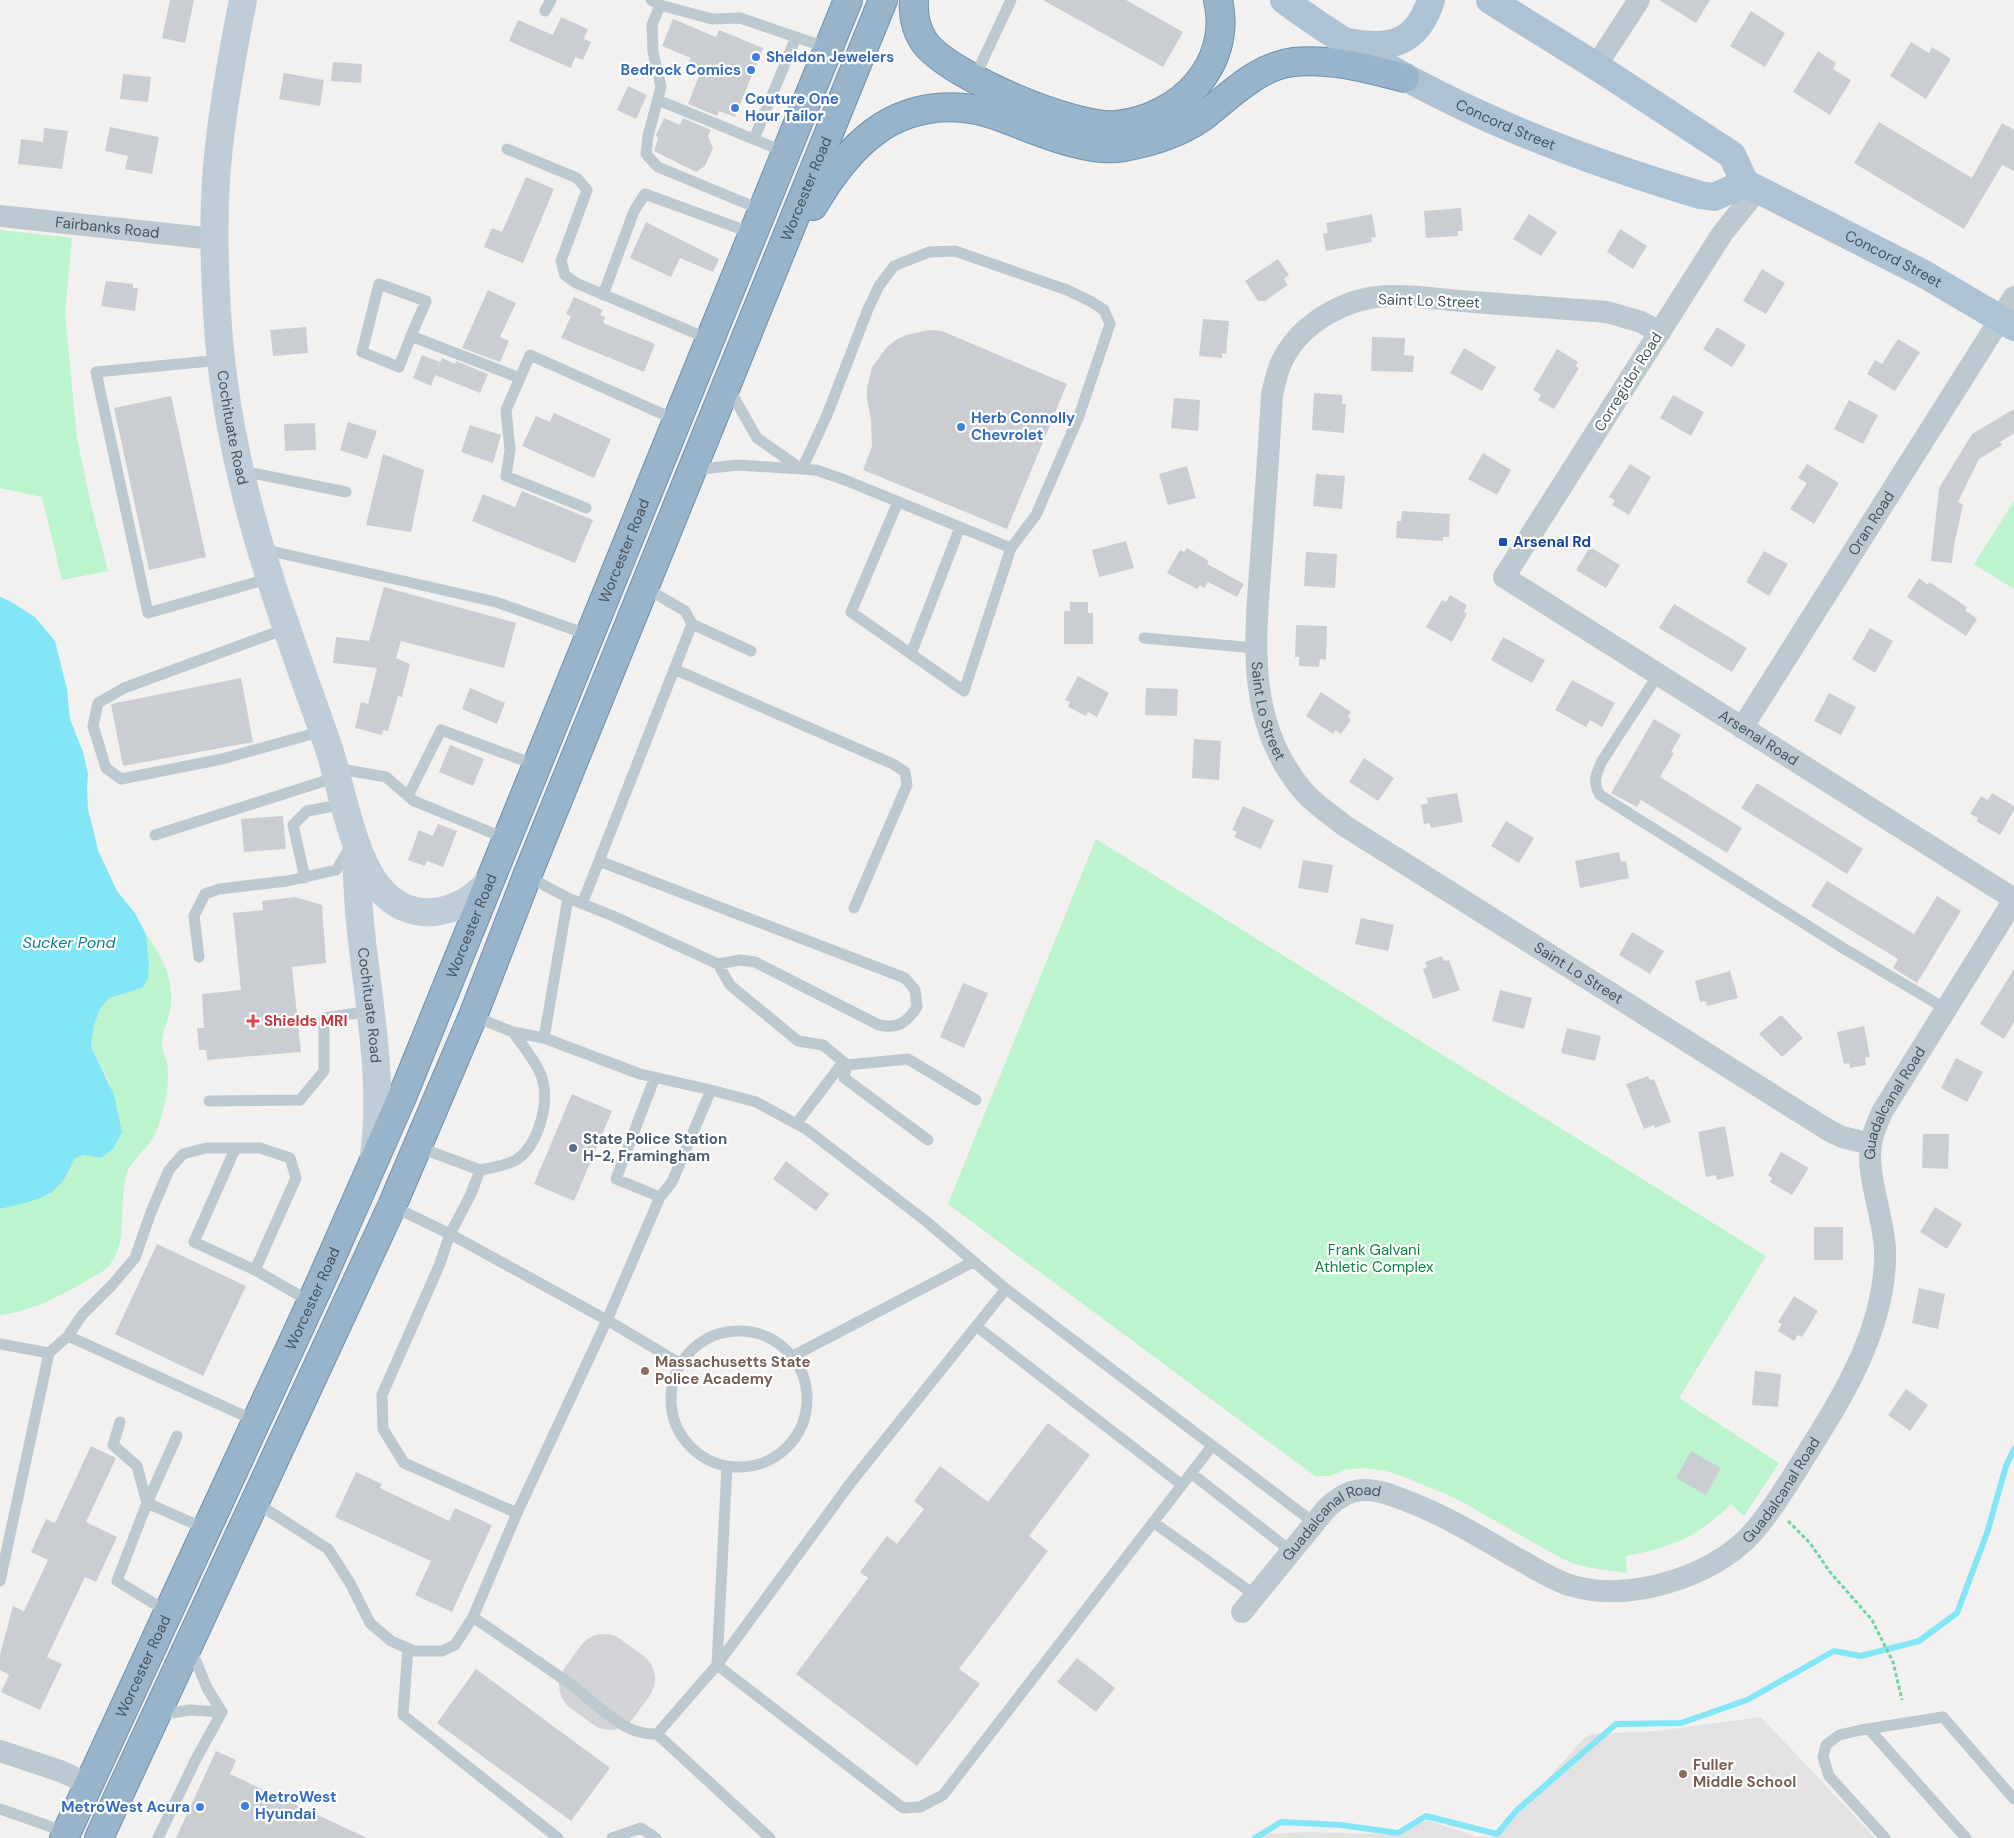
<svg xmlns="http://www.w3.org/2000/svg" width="2014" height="1838" viewBox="0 0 2014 1838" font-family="'DM Sans',sans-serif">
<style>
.education{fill:#e4e1e2}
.green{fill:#bbf4cd}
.water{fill:#83e6f6}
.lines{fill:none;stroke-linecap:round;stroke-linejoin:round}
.stream{stroke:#83e6f6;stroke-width:6}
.taxiway{stroke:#d2d3d6;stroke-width:58}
.building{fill:#caced3}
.trunk-casing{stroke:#6e92b0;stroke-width:30}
.path{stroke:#6ed69c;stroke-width:3;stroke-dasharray:4 2.5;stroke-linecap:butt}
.service{stroke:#bcc9d1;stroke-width:11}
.minor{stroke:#bcc9d1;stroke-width:22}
.secondary{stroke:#bfcdd9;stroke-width:28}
.primary{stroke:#adc2d2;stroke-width:28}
.trunk{stroke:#98b4cb;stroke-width:28}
.shop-dot{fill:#3f7fe0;stroke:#fff;stroke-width:2}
.transit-dot{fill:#1a4fb4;stroke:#fff;stroke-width:2}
.health-dot{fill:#e0444e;stroke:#fff;stroke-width:2}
.service-dot{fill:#5c6f8a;stroke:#fff;stroke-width:2}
.education-dot{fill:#8d6e63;stroke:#fff;stroke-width:2}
.labels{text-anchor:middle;stroke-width:4.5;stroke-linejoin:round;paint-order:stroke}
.shop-label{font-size:15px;font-weight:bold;fill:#366cbe;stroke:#fff;text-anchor:start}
.street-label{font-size:15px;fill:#465560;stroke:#fff}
.transit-label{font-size:15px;font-weight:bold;fill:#164399;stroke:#fff;text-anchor:start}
.health-label{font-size:15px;font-weight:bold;fill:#be3a42;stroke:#fff;text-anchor:start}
.service-label{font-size:15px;font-weight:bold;fill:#4e5e75;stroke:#fff;text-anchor:start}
.park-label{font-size:15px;fill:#0d8541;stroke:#fff}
.education-label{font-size:15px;font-weight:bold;fill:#785e54;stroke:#fff;text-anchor:start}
.water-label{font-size:16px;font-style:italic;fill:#038297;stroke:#fff}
</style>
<rect width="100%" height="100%" fill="#f3f0f0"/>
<path class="education" d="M1761 1717 1875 1838H1252L1265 1834 1310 1832 1372 1834 1398 1833 1428 1820 1474 1836 1493 1837 1510 1822 1583 1739 1592 1734 1657 1731Z"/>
<path class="green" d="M0 230 72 238 65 314 77 438 91 505 108 571 62 580 42 497 0 488Z
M2014 501V589L1974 564Z
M1096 839 1766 1256 1679 1398 1779 1463 1744 1516 1731 1504C1698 1537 1670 1548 1626 1556L1627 1573 1592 1568 1574 1564 1557 1556 1455 1498 1402 1476 1382 1470 1361 1468 1345 1470 1330 1476H1315L948 1204Z
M146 934C163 957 177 985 169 1015 166 1026 162 1032 162 1044 162 1053 168 1061 168 1070 169 1088 164 1112 157 1129 150 1149 132 1157 126 1176 118 1206 130 1243 107 1268 103 1272 96 1275 91 1278 63 1295 33 1311 0 1315V1209L49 1195 69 1171 74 1159 84 1155 102 1158 122 1132 109 1082 91 1046 94 1025 100 1009 109 998 142 988 149 963Z"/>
<path class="water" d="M0 597 10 601 35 617 55 641 67 689 70 719 83 752 88 774 87 790 88 809 98 850 117 891 135 913 146 934 149 963 148 979 142 988 109 998 100 1009 94 1025 91 1046 114 1095 122 1132 113 1149 101 1158 84 1155 74 1159C58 1200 39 1199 0 1209Z"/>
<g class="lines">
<path class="stream" d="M1255 1838 1281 1822 1341 1825 1398 1833 1426 1816 1497 1834 1517 1810 1616 1724 1681 1723 1747 1700 1834 1651 1861 1656 1919 1641 1957 1613 1987 1533 2006 1466 2014 1449"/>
<path class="taxiway" d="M604 1663 626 1679 610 1701 588 1685Z"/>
</g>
<path class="building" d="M170 0H194L185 43 162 38Z
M1043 0H1126L1183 32 1163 67Z
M1659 0H1710L1696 23Z
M1751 11 1785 33 1765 67 1730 46Z
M561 17 588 29 584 39 591 42 583 60 575 57 571 68 509 41 518 20 553 35Z
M673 19 716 37 719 30 763 48 735 117 719 111 717 116 688 104 701 71 687 65 691 58 662 46Z
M1911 42 1929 53 1932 47 1951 59 1926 99 1890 76Z
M1818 51 1836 63 1833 69 1851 80 1830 115 1793 92Z
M333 62 362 64 361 83 331 81Z
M284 73 324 80 320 106 279 99Z
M123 74 151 77 148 102 120 99Z
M628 86 647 95 636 119 617 110Z
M664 118 680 125 683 118 711 130 708 136 713 148 705 166 696 172 654 151 658 138 656 135Z
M1879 122 1972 178 2002 123 2014 130V171L2002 165 1964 229 1854 163Z
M110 127 159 137 152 174 125 169 128 156 105 151Z
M44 128 68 131 62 169 18 164 21 139 43 142Z
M526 177 554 189 523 263 484 247 492 228 502 232Z
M1461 208 1463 231H1458V236L1426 238 1424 211Z
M1372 214 1376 237 1371 238 1372 242 1326 251 1323 234 1328 233 1326 223Z
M1529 214 1557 232 1541 256 1513 239Z
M646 222 719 259 713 272 680 258 671 277 630 258Z
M1620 229 1647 246 1633 269 1607 252Z
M1278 259 1289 275 1284 279 1288 285 1265 301H1258L1245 281Z
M1762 269 1785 283 1766 314 1743 301Z
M106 281 133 284V288H138L135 311 101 306Z
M488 290 516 303 500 337 509 341 500 362 462 348Z
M574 297 603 310 600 315 605 317 603 323 655 344 644 372 561 338 571 316 566 314Z
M1203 319 1229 321 1226 354 1222 353V358L1199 356Z
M306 327 308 353 273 356 270 330Z
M1717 327 1746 345 1732 367 1703 349Z
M929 330 942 331 1067 384 1007 529 863 470 872 446 871 420 867 398V387L872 367 887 347 896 340 906 335Z
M1372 337 1405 338 1404 355 1414 356 1413 372 1371 371Z
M1898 339 1920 352 1895 391 1867 374 1875 360 1882 364Z
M1464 348 1496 367 1482 391 1450 373Z
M1557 349 1578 362 1576 366 1579 368 1554 409 1538 400 1541 395 1533 390Z
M422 355 440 362 431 386 413 378Z
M442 358 455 364 456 361 488 374 480 393 435 375Z
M1314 393 1342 395V404H1346L1344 433 1312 430Z
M1673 395 1704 412 1691 436 1660 418Z
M171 396 206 557 149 570 114 408Z
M1174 398 1200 400 1198 431 1171 428Z
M1849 400 1878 415 1863 444 1834 429Z
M2014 409V433L2000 442 2002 445 1979 459 1958 502 1963 505 1954 545 1952 563 1931 561 1939 488 1972 434Z
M554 413 611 439 594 478 522 446 536 416 550 422Z
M348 422 377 431 367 459 340 450Z
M315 423 316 450 285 451 284 424Z
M470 425 501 435 493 463 461 452Z
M1483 453 1511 470 1497 495 1468 479Z
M383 454 424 470 411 532 366 525Z
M1630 464 1651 477 1629 515 1612 505 1615 500 1609 497Z
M1807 464 1839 483 1814 524 1790 509 1807 483 1798 478Z
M1187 466 1196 498 1168 505 1159 474Z
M1316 474 1345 476 1342 509 1313 506Z
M522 491 593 520 575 563 472 521 483 494 515 507Z
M1402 511 1450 514 1449 537H1443V541L1396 538 1397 521H1401Z
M1126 541 1134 568 1099 577 1092 550Z
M1590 547 1620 565 1606 588 1576 570Z
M1187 548 1209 561 1207 564 1244 584 1237 597 1208 582 1204 588 1200 585 1197 589 1167 573 1180 550 1184 552Z
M1764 551 1788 564 1769 596 1746 582Z
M1306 552 1337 554 1335 588 1304 586Z
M1919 578 1928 585 1929 582 1967 607 1965 610 1977 619 1966 636 1907 597Z
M384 587 516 623 504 668 401 641 396 658 410 664 402 697 398 696 388 731 383 730 382 735 355 728 361 702 368 704 377 668 333 663 336 637 369 641Z
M1450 595 1467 605 1464 612 1467 614 1452 642 1426 627 1442 600 1446 602Z
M1070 602H1088V613H1093V644H1064V611H1070Z
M1674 604 1747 648 1732 672 1659 628Z
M1296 625 1327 626 1326 660 1320 659 1319 667 1299 666V657H1295Z
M1870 628 1893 641 1875 673 1852 659Z
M1503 637 1545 660 1532 683 1491 660Z
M1078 676 1109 693 1097 717 1088 712 1086 716 1068 707 1070 702 1065 700Z
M241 678 253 742 123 766 111 704Z
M1572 680 1615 703 1602 727 1590 720 1586 727 1555 710Z
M470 688 505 703 497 724 462 709Z
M1146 688 1178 689 1177 716 1145 715Z
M1321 692 1351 712 1348 717 1351 720 1341 734 1335 730 1333 734 1306 716Z
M1829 693 1856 707 1841 735 1814 721Z
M1654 719 1681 735 1671 752 1674 753 1660 777 1742 828 1727 853 1641 800 1637 807 1611 793Z
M1194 739 1221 741 1219 780 1192 778Z
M450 745 484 759 473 786 439 772Z
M1364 758 1394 778 1378 801 1349 782Z
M1757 783 1863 849 1847 874 1741 808Z
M1457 793 1463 822 1431 828 1429 823 1424 824 1421 805 1428 803 1427 798Z
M1992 793 2014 806V810L2000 835 1976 821 1978 818 1970 814 1981 796 1988 800Z
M1243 806 1274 820 1261 849 1234 837 1237 832 1232 830Z
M283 816 286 849 244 852 241 819Z
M1506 821 1534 838 1519 863 1491 846Z
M438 824 457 831 443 867 427 861 425 866 408 860 419 830 433 836Z
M1619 852 1621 862 1626 861 1629 878 1580 888 1575 861Z
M1303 860 1333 865 1328 893 1298 888Z
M1827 881 1914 934 1937 896 1961 911 1917 983 1893 968 1898 959 1811 906Z
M295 897 322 905 326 963 292 967 301 1052 207 1060 206 1050H199L197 1028H204L202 994 241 990 233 913 263 910 262 901Z
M1361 918 1394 925 1388 951 1355 944Z
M1632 932 1664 951 1650 974 1619 955Z
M1442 956 1444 961 1449 960 1460 990 1433 999 1423 969 1427 967 1425 962Z
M2014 969V1022L2004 1039 1980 1024Z
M1730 971 1738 998 1707 1006 1706 1001 1700 1002 1695 981Z
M963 983 988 993 964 1048 940 1037Z
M1500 990 1532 998 1524 1029 1492 1021Z
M1781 1015 1803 1038 1782 1057 1759 1034Z
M1864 1026 1870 1057 1865 1058 1866 1065 1850 1068 1849 1063 1844 1064 1837 1032Z
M1567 1028 1601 1036 1595 1061 1561 1053Z
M1956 1058 1983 1072 1967 1102 1941 1088Z
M1648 1076 1650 1080 1654 1079 1671 1122 1655 1128 1654 1125 1644 1129 1626 1084Z
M572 1094 612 1111 574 1201 534 1184Z
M1725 1126 1734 1176 1717 1180 1716 1175 1706 1177 1698 1132Z
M1923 1134H1949L1948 1169 1922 1168Z
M1781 1152 1809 1168 1792 1195 1770 1182 1772 1178 1768 1175Z
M786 1161 829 1194 816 1211 773 1179Z
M1935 1207 1962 1224 1947 1249 1920 1232Z
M1814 1227H1843V1260H1814Z
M157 1244 246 1286 203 1376 115 1334Z
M1919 1288 1945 1294 1938 1329 1912 1323Z
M1794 1296 1818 1311 1802 1337 1798 1335 1794 1341 1778 1331 1782 1324 1778 1322Z
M1755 1371 1781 1374 1778 1407 1752 1405Z
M1906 1389 1928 1405 1910 1431 1888 1415Z
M1048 1423 1090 1455 1029 1536 1048 1551 959 1669 980 1684 917 1766 796 1674 868 1578 860 1572 887 1536 897 1544 924 1509 914 1501 940 1466 988 1502Z
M91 1446 116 1458 86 1522 117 1537 96 1582 85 1577 47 1657 62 1664 40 1710 1 1692 9 1675 0 1670V1655L13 1606 24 1611 48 1560 31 1552 46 1519 55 1523Z
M1691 1451 1721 1468 1706 1495 1676 1478Z
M356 1472 382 1484 380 1488 449 1521 455 1508 492 1525 452 1612 415 1595 431 1561 335 1517Z
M1077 1658 1115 1688 1096 1712 1057 1682Z
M476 1669 610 1768 571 1821 437 1723Z
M216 1751 236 1760 230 1774 367 1838H176Z"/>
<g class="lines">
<g class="trunk-casing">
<g id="trunk">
<path d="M914 0C913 15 916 30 925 43 951 77 1075 129 1117 125 1180 118 1233 65 1218 0"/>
<path d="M813 206C847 148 890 101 964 108 986 110 1008 120 1029 128 1055 138 1096 153 1124 147 1152 142 1178 134 1201 118 1230 96 1256 67 1293 62 1331 58 1369 69 1405 78"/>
<path id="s10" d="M64 1838 321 1281 402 1097 848 0"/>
<path id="s11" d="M99 1838 392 1206 473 1016 527 876 883 0"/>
</g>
</g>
<path class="path" d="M1788 1521 1810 1543 1830 1572 1872 1620 1893 1662 1902 1700"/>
<path class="service" d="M651 0 660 5 712 19 740 18 828 48
M660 5 652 25 653 52 661 87 648 136 646 154 658 167 762 210
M545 11 551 0
M974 79 1011 0
M658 100 785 152
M754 139 796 37
M507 149 577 178 587 190 561 261 565 275 576 283 709 339
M603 295 634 211 645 194 752 233
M411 336 399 367 362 352 379 284 426 301 411 336 520 378
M221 360 96 372 148 613 271 578
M728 387 757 438 800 468
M802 469 827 415 868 309 879 286 894 266 929 252 955 251 1067 290 1090 301 1104 310 1110 324 1079 416 1036 515 1011 548
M693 470 738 465 816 470 845 480 1011 548 964 691 851 612 898 502
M242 471 346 492
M586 508 506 476 510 450 506 410 530 355 676 420
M262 549 496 602 589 635
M644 587 685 611 692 624
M288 628 124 688 98 703 93 726 106 768 121 779 222 759 323 731
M1144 638 1255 648
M911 654 960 527
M674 669 893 764 905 772 907 785 854 908
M1658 675 1602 761C1596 774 1592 782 1600 795L1843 948 1946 1009
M335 768 386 777 414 801 507 839
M408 796 441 730 536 765
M155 835 337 777
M527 876 568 898 613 916 718 964 740 960 755 962 879 1025C898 1029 906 1023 917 1007L915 990 905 978 599 861 692 624 751 651
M305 878 293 825 307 811 345 804
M582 904 599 861
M199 957 194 916 205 894 219 889 287 881 336 870 350 848
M718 964 730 985 798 1041 823 1045 847 1065 844 1078 928 1140
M473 1016 513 1032 544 1038 640 1074 711 1090 756 1102 806 1129 927 1222 1006 1289 1313 1522
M513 1032C523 1046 536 1061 542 1078 550 1103 538 1148 514 1161 504 1166 490 1168 480 1170L471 1194 450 1234 439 1266 382 1395 383 1429 404 1463 517 1513
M544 1038 568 898
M847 1065 908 1059 976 1100
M655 1077 616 1179 660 1197
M209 1101 300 1100 324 1071V1018L370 1011
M796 1124 843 1062
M418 1147 480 1170
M235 1149 194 1242 255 1270
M392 1206 450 1234 607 1320 681 1364
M976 1326 1182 1485
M671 1399a68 68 0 1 1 136 0a68 68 0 1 1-136 0Z
M68 1336 82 1315 112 1285 135 1258 151 1212 169 1170 183 1154 206 1148H260L290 1158 296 1178 255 1270 311 1302
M0 1344 49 1353
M793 1356 973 1262
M120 1422 113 1445 137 1466 147 1503 177 1436
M727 1466 717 1665 903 1808 920 1807 943 1795 1212 1446
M1191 1473 1291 1551
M255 1502 328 1549 350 1583 370 1623 391 1641 414 1651H442L455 1645 473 1617 517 1513 607 1320 660 1197 672 1182 711 1090
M1153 1522 1255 1595
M0 1581 49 1353 68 1336 256 1421
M168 1612 117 1581 147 1503 206 1529
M473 1617C504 1639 535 1659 566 1681 595 1700 620 1736 657 1734L717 1665 852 1481 1006 1289
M408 1648 403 1715 558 1838
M191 1649 207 1688 222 1712
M159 1715 190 1710 222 1712
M1869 1729 1966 1838
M657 1734 770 1838
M0 1809 46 1825 66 1834
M158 1838 196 1759 222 1712
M612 1838 641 1828 656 1838
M1885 1838 1829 1776 1823 1757 1826 1745 1839 1735 1861 1730 1943 1717 2014 1799"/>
<g class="minor">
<path d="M1596 66 1639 0"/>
<path id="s1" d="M1758 189 1722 234 1504 577 2014 899"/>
<path id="s2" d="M0 216 214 239"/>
<path id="s3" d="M1660 332 1641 322 1607 312C1563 309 1519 305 1474 302 1445 300 1415 295 1387 296 1346 298 1302 322 1283 359 1277 370 1275 382 1272 395 1269 449 1265 503 1261 558 1255 641 1245 723 1304 792 1316 805 1331 815 1345 826L1828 1130 1842 1137 1871 1144"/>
<path id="s4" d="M1742 728 2014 297"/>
<path id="s5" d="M1242 1612 1326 1509C1336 1499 1348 1491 1362 1490 1378 1489 1393 1496 1407 1501 1444 1515 1477 1535 1511 1555 1530 1565 1548 1578 1569 1585 1605 1596 1644 1591 1679 1579 1710 1568 1739 1551 1759 1525 1777 1503 1791 1479 1806 1455 1845 1393 1887 1325 1885 1249 1883 1214 1866 1176 1871 1143 1873 1132 1878 1122 1882 1112L2014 900"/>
<path d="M0 1751 60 1771 89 1784"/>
</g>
<g class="secondary">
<path id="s6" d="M243 0C232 55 222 110 217 166 213 215 214 263 217 312 221 386 235 458 255 529 276 604 305 678 330 752 342 791 354 859 380 889 413 927 460 914 489 882"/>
<path id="s7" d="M356 852C357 879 358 905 361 932 369 1006 384 1081 374 1155"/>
</g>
<g class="primary">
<path id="s8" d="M1284 0C1409 93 1552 151 1700 195L1714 197 1745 183"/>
<path id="s9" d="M1490 0 1596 66 1732 155 1745 183 1924 274 2014 327"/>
<path d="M1348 42C1390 50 1417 44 1431 0"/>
</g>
<use href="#trunk" class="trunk"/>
</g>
<g class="shop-dot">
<circle cx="756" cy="57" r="5"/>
<circle cx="751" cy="70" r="5"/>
<circle cx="735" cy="108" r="5"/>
<circle cx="961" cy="427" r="5"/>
<circle cx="245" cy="1806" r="5"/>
<circle cx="200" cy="1807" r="5"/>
</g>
<rect class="transit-dot" x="1498" y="537" width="10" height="10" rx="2.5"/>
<path class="health-dot" d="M250.5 1013.5h5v5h5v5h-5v5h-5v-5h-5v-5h5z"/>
<circle class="service-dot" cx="573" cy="1148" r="5"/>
<g class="education-dot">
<circle cx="645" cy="1371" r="5"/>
<circle cx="1683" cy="1774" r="5"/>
</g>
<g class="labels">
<g class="shop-label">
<text x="766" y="62">Sheldon Jewelers</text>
<text x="741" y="75" text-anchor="end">Bedrock Comics</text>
<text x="745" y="104">Couture One<tspan x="745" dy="17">Hour Tailor</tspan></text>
<text x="971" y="423">Herb Connolly<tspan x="971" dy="17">Chevrolet</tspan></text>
<text x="255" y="1802">MetroWest<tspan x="255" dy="17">Hyundai</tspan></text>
<text x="190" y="1812" text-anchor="end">MetroWest Acura</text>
</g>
<g class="street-label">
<text dy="5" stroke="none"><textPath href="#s8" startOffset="255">Concord Street</textPath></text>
<text dy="5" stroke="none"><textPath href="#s11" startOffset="1795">Worcester Road</textPath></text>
<text dy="5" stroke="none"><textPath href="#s2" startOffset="108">Fairbanks Road</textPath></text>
<text dy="5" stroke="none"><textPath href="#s9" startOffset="485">Concord Street</textPath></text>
<text transform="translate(1429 301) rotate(2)" y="5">Saint Lo Street</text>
<text transform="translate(1628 382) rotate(-58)" y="5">Corregidor Road</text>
<text dy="5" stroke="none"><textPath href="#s6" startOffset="431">Cochituate Road</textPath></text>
<text dy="5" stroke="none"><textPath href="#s4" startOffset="242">Oran Road</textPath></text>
<text dy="5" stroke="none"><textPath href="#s10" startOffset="1404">Worcester Road</textPath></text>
<text dy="5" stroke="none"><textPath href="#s3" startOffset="760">Saint Lo Street</textPath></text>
<text dy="5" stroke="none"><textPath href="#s1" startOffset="765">Arsenal Road</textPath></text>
<text dy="5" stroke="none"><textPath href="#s10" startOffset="999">Worcester Road</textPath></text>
<text dy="5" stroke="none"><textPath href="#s3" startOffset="1180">Saint Lo Street</textPath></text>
<text dy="5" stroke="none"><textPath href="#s7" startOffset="154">Cochituate Road</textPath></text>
<text dy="5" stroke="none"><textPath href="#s5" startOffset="1075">Guadalcanal Road</textPath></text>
<text dy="5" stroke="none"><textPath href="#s10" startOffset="594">Worcester Road</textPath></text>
<text dy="5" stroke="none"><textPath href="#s5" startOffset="655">Guadalcanal Road</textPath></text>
<text dy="5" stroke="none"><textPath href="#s5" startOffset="131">Guadalcanal Road</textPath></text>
<text dy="5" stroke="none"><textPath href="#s10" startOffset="189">Worcester Road</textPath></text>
</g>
<g class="transit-label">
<text x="1513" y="547">Arsenal Rd</text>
</g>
<g class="health-label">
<text x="264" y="1026">Shields MRI</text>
</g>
<g class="service-label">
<text x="583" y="1144">State Police Station<tspan x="583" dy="17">H-2, Framingham</tspan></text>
</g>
<g class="park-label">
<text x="1374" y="1255">Frank Galvani<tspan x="1374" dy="17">Athletic Complex</tspan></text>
</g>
<g class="education-label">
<text x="655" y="1367">Massachusetts State<tspan x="655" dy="17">Police Academy</tspan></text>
<text x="1693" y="1770">Fuller<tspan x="1693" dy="17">Middle School</tspan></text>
</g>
<g class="water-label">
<text x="69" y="948">Sucker Pond</text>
</g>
</g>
</svg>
